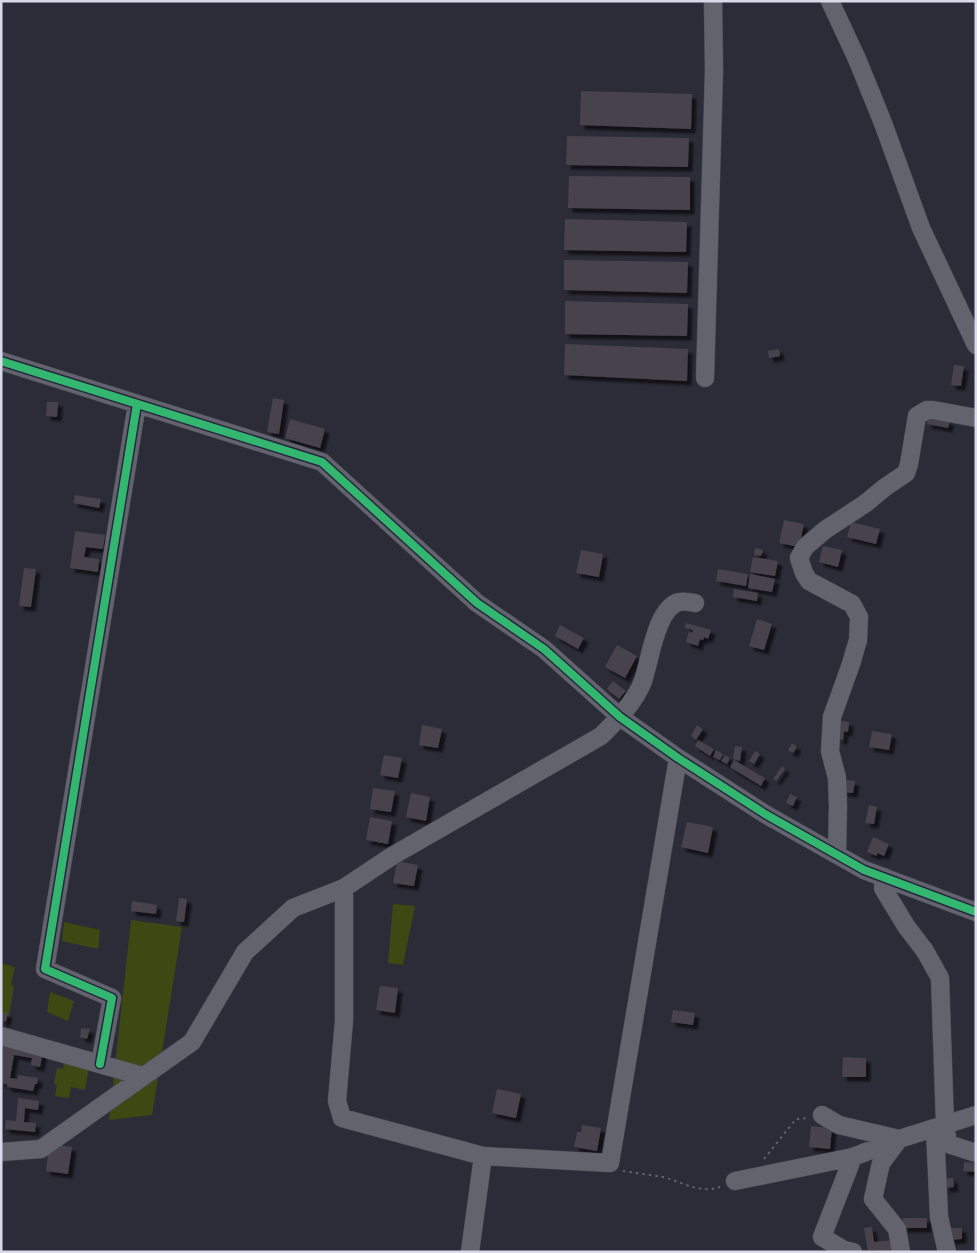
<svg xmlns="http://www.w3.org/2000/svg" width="977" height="1253" viewBox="0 0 977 1253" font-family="'Open Sans',sans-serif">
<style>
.green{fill:#3e4813}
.building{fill:#47424b;filter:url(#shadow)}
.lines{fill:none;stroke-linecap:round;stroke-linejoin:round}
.minor-casing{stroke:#484953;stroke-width:19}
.path{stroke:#62626c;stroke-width:2;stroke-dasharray:2.5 4;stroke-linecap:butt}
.minor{stroke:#63636e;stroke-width:18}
.cycleway-casing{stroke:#26273e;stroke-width:11}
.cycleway{stroke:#33b770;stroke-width:8}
</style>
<defs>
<filter id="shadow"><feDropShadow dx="4.5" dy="4.5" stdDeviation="1" flood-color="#0009"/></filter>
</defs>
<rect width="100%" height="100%" fill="#2c2c38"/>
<path class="green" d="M393 904 415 906 403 965 388 963Z
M131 920 182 927 152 1115 109 1120Z
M64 922 100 930 98 949 62 941Z
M1 963 15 967 11 984 14 987 9 1017 1 1015Z
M50 992 74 1001 68 1021 47 1012Z
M64 1062 89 1067 85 1090 71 1087 69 1098 55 1096 57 1085 54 1084 57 1068 63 1069Z"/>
<path class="building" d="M581 91 692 94 691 129 580 125Z
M567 136 689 138 688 167 566 165Z
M569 176 690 177V210L568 208Z
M565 219 687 222 686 252 564 250Z
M564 260 688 262 687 293 564 290Z
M565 301 688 304 687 336 565 334Z
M565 344 688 349 687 381 564 375Z
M779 349 780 356 769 358 768 351Z
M954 365 964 366 961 386 951 385Z
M273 398 284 400 279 434 267 432Z
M47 402H58L57 417 46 416Z
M928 417 950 421 948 428 927 424Z
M290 419 325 429 320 448 285 438Z
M75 495 101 499 99 508 73 503Z
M784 520 804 524 799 547 779 543Z
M851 522 880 529 876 544 847 537Z
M75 531 105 535 103 549 86 547 84 557 99 559 98 572 70 568Z
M823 546 842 550 838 567 819 562Z
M755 548 763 550 761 556 754 555Z
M581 550 603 554 599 577 576 573Z
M753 557 778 561 775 576 750 572Z
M24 568 36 569 31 607 19 606Z
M718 569 748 574 746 586 716 581Z
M750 574 775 579 772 592 748 588Z
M734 589 758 593 757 601 733 597Z
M757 619 772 624 764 650 749 646Z
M686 623 711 630 708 639 704 637 703 640 700 639 698 646 686 642 689 631 692 633 693 630 685 628Z
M560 625 584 638 578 649 555 636Z
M617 645 637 656 625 678 605 667Z
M613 681 626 691 619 699 607 689Z
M841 721 849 722 848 732 844 731 843 740 838 739Z
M422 725 442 729 438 748 419 745Z
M697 725 703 729 696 740 691 736Z
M872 731 892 734 889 750 869 747Z
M698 740 714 749 710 756 695 746Z
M792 743 797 747 793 753 788 750Z
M735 746 742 747 740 761 733 759Z
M716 750 723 754 720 760 713 757Z
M755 751 760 754 754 764 749 761Z
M384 755 402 758 398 778 380 775Z
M725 755 730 758 727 764 721 761Z
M734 760 765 778 761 786 730 767Z
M782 766 785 769 776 781 773 779Z
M845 780 855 781 853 793 843 792Z
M373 788 395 791 391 812 370 809Z
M411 793 430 797 426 821 406 817Z
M790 794 797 797 793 806 786 803Z
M869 805 877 807 874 824 865 823Z
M370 817 392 821 388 844 366 840Z
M687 822 713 827 708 853 681 847Z
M873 837 889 844 884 856 877 853V856L867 852Z
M397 861 418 865 414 886 393 883Z
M179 898 187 899 184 922 176 921Z
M132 901 157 905 156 914 131 911Z
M380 986 398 988 395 1013 376 1010Z
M673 1010 695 1013 693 1025 671 1022Z
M1 1012 8 1013 6 1021H4L2 1028Z
M81 1028 90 1029 87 1039 80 1037Z
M1 1044 43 1051 40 1067 31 1065 32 1058 14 1055 10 1078 17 1079 18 1075 38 1078 37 1084H35L33 1091 7 1087V1084L1 1083Z
M843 1057 866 1058V1077H842Z
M497 1089 521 1094 516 1118 492 1113Z
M18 1098 39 1101 38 1110 25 1108 24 1122 36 1123 35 1132 5 1129 6 1120 16 1121Z
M582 1125 601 1128 597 1151 574 1147 577 1132H581Z
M811 1126 832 1128 830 1149 809 1147Z
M49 1144 72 1147 68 1174 46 1171Z
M964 1162 976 1163V1172L963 1171Z
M953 1178 954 1187 945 1188 944 1179Z
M903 1218H927V1228H903Z
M872 1227 874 1242 894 1240 896 1252H877L876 1250 868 1251 864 1228Z
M949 1228H962V1239L949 1240Z"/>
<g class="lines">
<g class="minor-casing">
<path id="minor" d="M830 1 857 59 883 123 921 228 976 345
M1 361 322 462 477 603 544 649 620 717 678 758 765 814 864 870 976 912
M705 378 714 71 713 1
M837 854 838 806 837 778 830 751 832 717 851 664 858 640 859 617 852 604 809 581 804 573 799 558 805 547 825 530 866 503 884 488 906 473 909 464 917 416 927 410H933L976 418
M884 877 883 888 906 926 925 951 940 978 945 1125 948 1144 976 1153
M344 888V1021L337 1101 342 1118 483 1156
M1 1036 142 1076
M100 1064 112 998 45 969 137 404
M822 1115 839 1125 899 1139 976 1115
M935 1129 939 1217 947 1252
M899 1139 881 1163 873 1199 897 1229 901 1252
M1 1152 41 1149 192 1042 245 952 293 908 344 888 392 856 601 736C617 720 635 702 643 681 650 661 656 608 679 602 684 601 690 602 695 603
M735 1181 853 1157 899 1139
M470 1252 483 1156 610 1163 678 758
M853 1252 844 1250 822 1237 853 1157"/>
</g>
<path class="path" d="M764 1159 796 1119 808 1118
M623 1171C636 1173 650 1175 663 1177 683 1182 699 1194 720 1187"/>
<use href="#minor" class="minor"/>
<g class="cycleway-casing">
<path id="cycleway" d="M1 361 322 462 477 603 544 649 620 717 678 758 765 814 864 870 976 912
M100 1064 112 998 45 969 137 404"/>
</g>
<use href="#cycleway" class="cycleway"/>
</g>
<rect width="977" height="1253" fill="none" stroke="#d8d9e9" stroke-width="5"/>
</svg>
